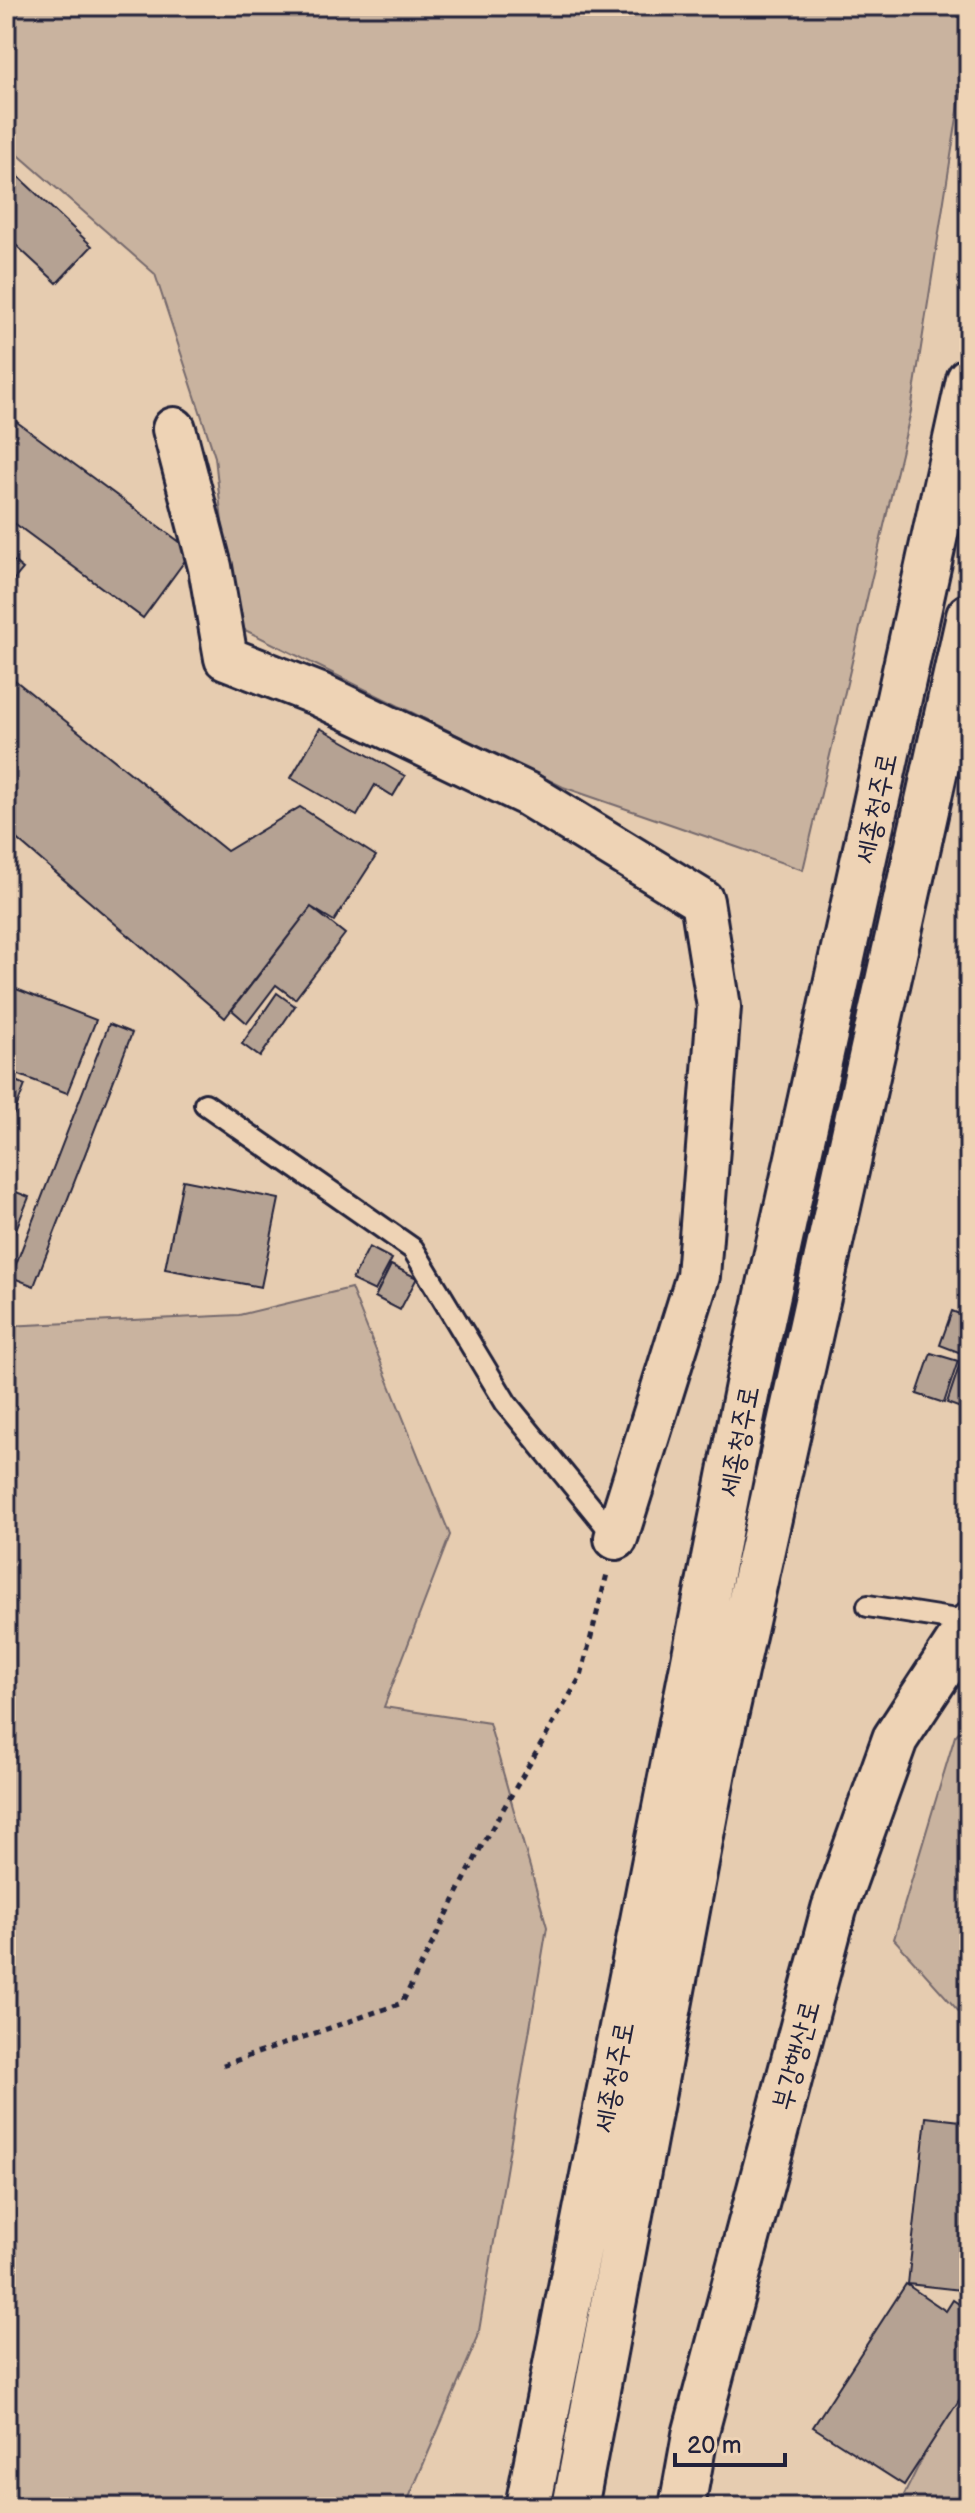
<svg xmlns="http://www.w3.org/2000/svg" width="975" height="2513" viewBox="0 0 975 2513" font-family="'Balsamiq Sans','Poor Story',sans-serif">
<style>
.green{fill:#c9b39f;stroke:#766a6d;stroke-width:2}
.building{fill:#b5a293;stroke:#22223b;stroke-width:2}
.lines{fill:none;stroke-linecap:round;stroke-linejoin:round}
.lane-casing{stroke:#22223b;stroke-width:26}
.street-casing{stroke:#22223b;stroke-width:48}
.secondary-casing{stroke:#22223b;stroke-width:50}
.highway-casing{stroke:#22223b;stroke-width:50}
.path{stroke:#22223b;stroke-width:5;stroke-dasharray:6 6;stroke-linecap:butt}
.lane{stroke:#eed3b5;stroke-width:20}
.street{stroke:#eed3b5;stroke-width:42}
.secondary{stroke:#eed3b5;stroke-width:44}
.highway{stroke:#eed3b5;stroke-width:44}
.labels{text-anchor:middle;stroke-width:7;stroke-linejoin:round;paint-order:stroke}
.street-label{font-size:28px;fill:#22223b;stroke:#eed3b5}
</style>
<rect width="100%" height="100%" fill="#e6ccb0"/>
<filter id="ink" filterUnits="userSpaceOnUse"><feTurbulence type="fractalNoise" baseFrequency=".0125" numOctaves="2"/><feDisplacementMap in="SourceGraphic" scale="16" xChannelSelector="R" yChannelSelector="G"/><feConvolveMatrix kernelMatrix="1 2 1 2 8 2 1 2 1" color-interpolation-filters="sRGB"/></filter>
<g filter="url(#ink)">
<path class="green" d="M6 6H969V41L911 411 803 870 563 787 233 624 215 457 155 274 6 144Z
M351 1288 450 1535 384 1707 489 1723 547 1927 478 2337 405 2507H6V1326L239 1315Z
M969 1721V2023L894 1939 955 1736Z
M969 2365V2507H898Z"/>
<path class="building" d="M6 165 92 246 57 283 6 236Z
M6 414 192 551 143 618 6 517Z
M6 555 23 569 6 589Z
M6 673 227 851 300 807 376 856 334 921 311 907 225 1018 6 830Z
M320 728 405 776 393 796 375 785 357 816 291 778Z
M311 907 345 934 295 999 276 985 247 1023 232 1010Z
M6 985 96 1020 67 1093 6 1070Z
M277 993 295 1006 260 1057 242 1044Z
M109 1024 132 1033 34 1286 11 1277Z
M6 1077 25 1085 6 1134Z
M183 1180 279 1199 261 1287 165 1269Z
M6 1188 29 1197 6 1254Z
M369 1247 392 1259 375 1291 352 1280Z
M391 1265 417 1278 400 1310 375 1297Z
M952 1311 969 1318V1356L940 1345Z
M931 1353 958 1361 944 1403 917 1394Z
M961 1361 969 1364V1411L947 1403Z
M926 2117 969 2122V2291L908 2284Z
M906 2284 946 2311 953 2300 969 2311V2385L904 2485 813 2427Z"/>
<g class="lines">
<g class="lane-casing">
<path id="lane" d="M205 1104 413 1249 506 1403 616 1538
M868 1606 969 1622"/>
</g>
<g class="street-casing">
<path id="street" d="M174 429 210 567 226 658 318 694 527 794 702 901 719 1007 698 1276 616 1538"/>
</g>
<g class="secondary-casing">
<path id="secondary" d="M682 2507 695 2435 834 1909 895 1739 969 1626"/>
</g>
<g class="highway-casing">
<path id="highway" d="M528 2507 748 1385 969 380
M575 2507 714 1766 969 616"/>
</g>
<path class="path" d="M223 2065 402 2003 481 1847 581 1676 607 1574"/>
<use href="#lane" class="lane"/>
<use href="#street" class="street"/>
<use href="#secondary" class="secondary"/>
<use href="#highway" class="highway"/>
</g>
</g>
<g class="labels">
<g class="street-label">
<text transform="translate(875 808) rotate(-78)" y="10">세종청주로</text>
<text transform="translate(738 1441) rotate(-79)" y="10">세종청주로</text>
<text transform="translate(795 2055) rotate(-75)" y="10">부강행산로</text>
<text transform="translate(613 2077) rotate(-79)" y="10">세종청주로</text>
</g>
</g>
<rect width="975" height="2513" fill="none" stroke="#eed3b5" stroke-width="32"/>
<rect x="16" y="16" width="943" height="2481" fill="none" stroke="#22223b" stroke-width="3" filter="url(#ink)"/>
<path d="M675 2453v12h110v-12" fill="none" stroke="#22223b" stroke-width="4"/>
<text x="687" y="2453" font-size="24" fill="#22223b" stroke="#eed3b5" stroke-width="6" paint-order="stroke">20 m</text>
</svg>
